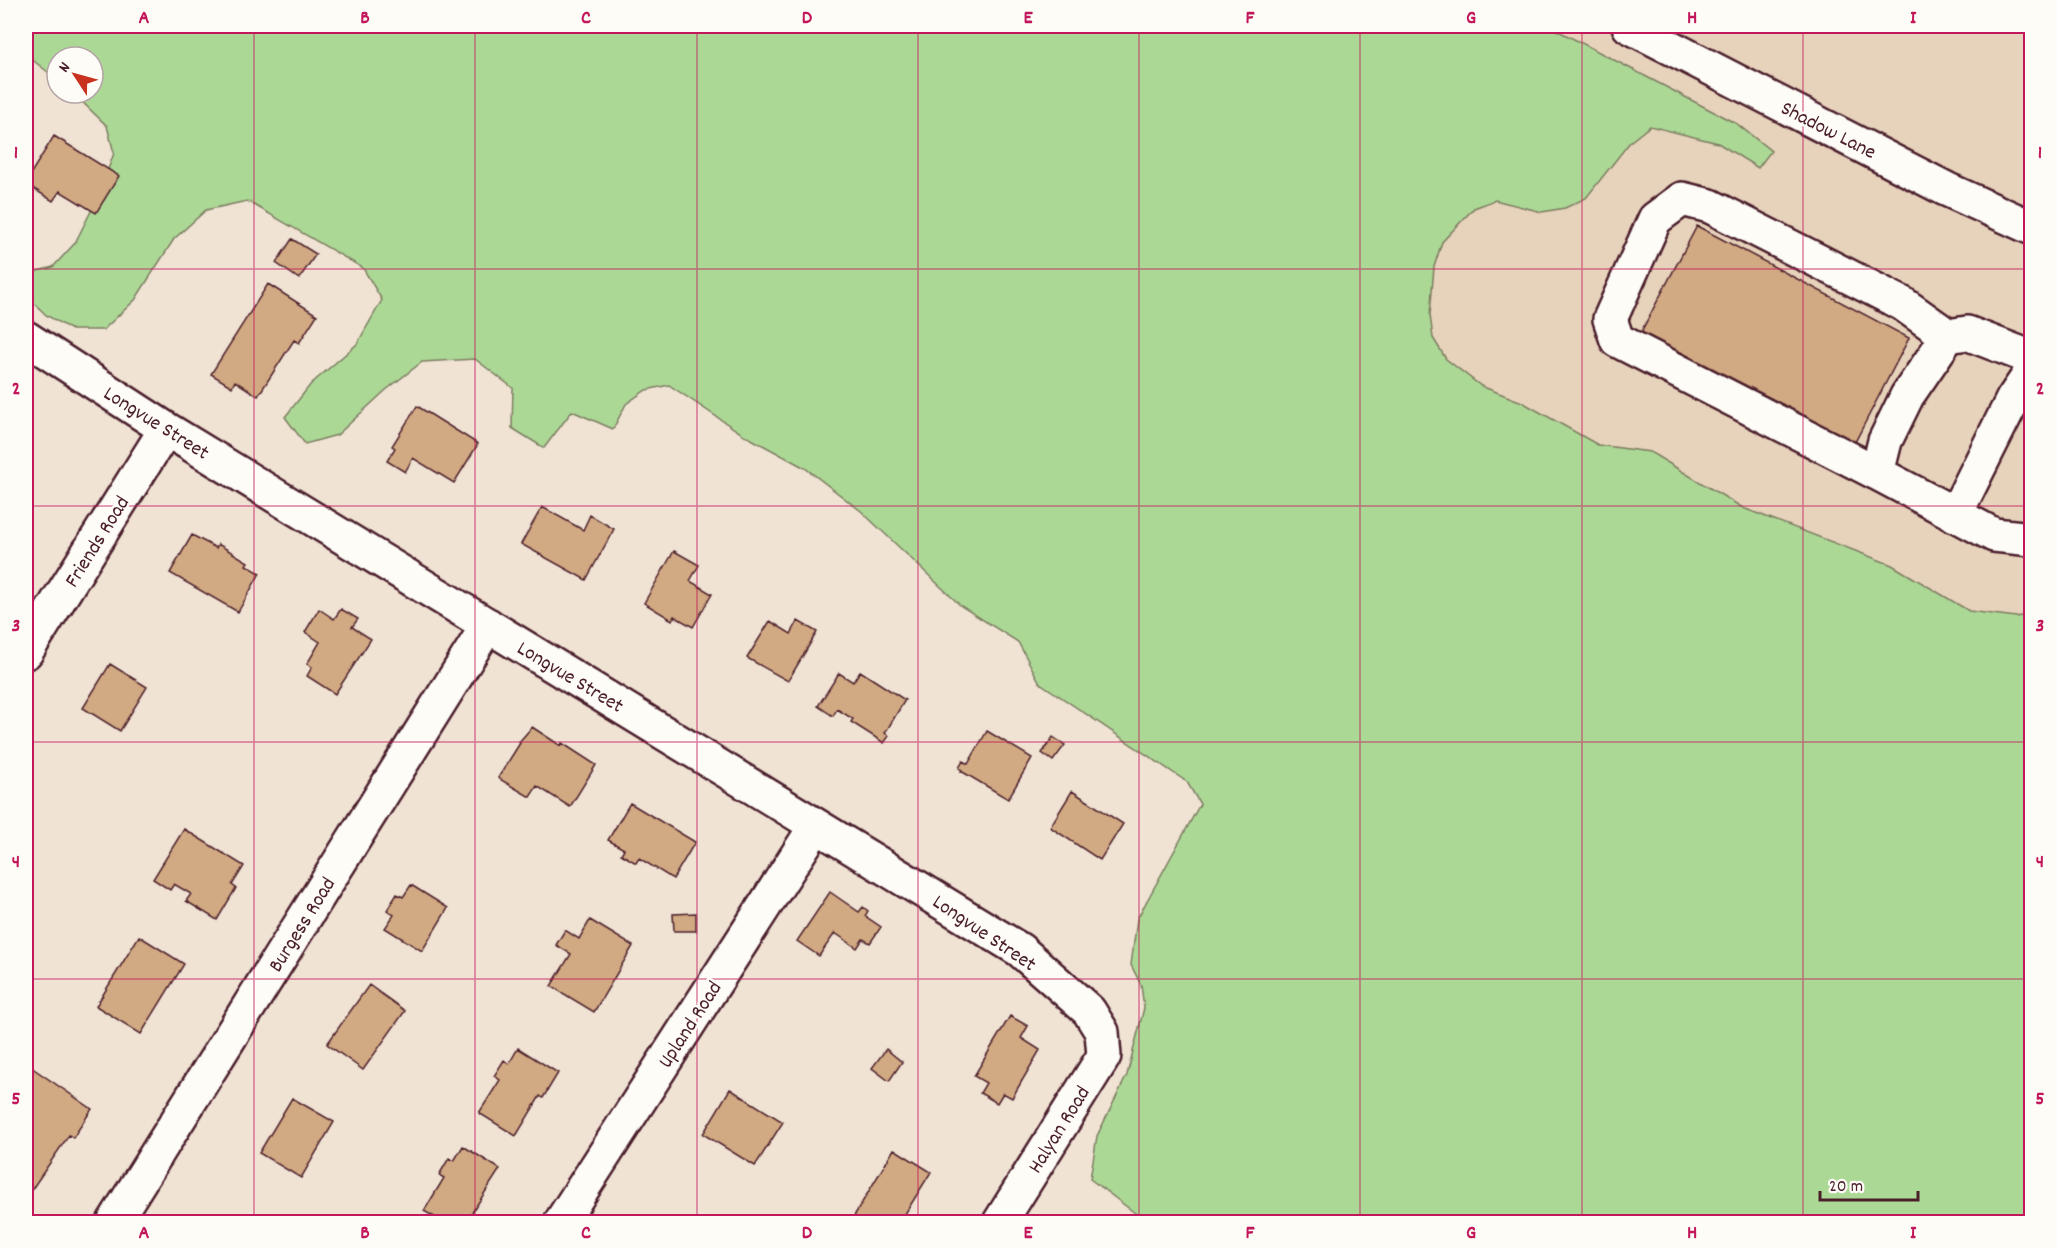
<svg xmlns="http://www.w3.org/2000/svg" width="2057" height="1248" viewBox="0 0 2057 1248" font-family="Dekko,sans-serif">
<style>
.built{fill:#e7d2bb}
.green{fill:#acd896;stroke:#7b7c60;stroke-width:1.5}
.building{fill:#d1a982;stroke:#4a1f2b;stroke-width:1.5}
.lines{fill:none;stroke-linecap:round;stroke-linejoin:round}
.minor-casing{stroke:#4a1f2b;stroke-width:38}
.minor{stroke:#fdfcf7;stroke-width:33}
.grid{fill:none;stroke:#c2185b;stroke-width:1.5;stroke-opacity:0.55}
.labels{text-anchor:middle;stroke-width:5;stroke-linejoin:round;paint-order:stroke}
.street-label{font-size:21px;fill:#4a1f2b;stroke:#fdfcf7}
.neatline{fill:none;stroke:#c2185b;stroke-width:2}
.grid-label{font-size:20px;text-anchor:middle;font-weight:bold;fill:#c2185b}
</style>
<rect width="100%" height="100%" fill="#f0e3d4"/>
<filter id="ink" filterUnits="userSpaceOnUse"><feTurbulence type="fractalNoise" baseFrequency=".0167" numOctaves="2"/><feDisplacementMap in="SourceGraphic" scale="12" xChannelSelector="R" yChannelSelector="G"/><feConvolveMatrix kernelMatrix="1 2 1 2 8 2 1 2 1" color-interpolation-filters="sRGB"/></filter>
<g filter="url(#ink)">
<path class="built" d="M1507 26H2031V188L2023 199 2032 204 2031 703 1329 348Z"/>
<path class="green" d="M26 26H522L525 27 536 26H1549L1737 124 1771 151 1758 168 1718 143 1650 126 1630 142 1586 198 1565 208 1542 212 1495 200 1474 208 1442 242 1434 267 1430 315 1433 338 1446 359 1481 386 1522 402 1598 445 1650 452 1743 508 1892 565 1969 611 2016 617 2031 614V1222H1147L1090 1179 1097 1136 1127 1075 1144 1008 1141 985 1131 965 1137 919 1200 804 1187 782 1040 683 1018 642 961 606 861 511 805 468 744 435 669 385 646 390 626 404 613 429 572 411 544 448 512 428 513 388 475 359 422 362 386 390 337 435 305 444 285 417 311 384 357 344 382 300 363 268 247 201 206 210 174 239 135 300 103 330H72L46 315 26 295V274L53 267 75 243 98 197 114 153 107 126 73 93H93V57H57V79L26 55Z"/>
<path class="building" d="M54 136 119 176 96 213 60 191 53 201 26 184V181Z
M1697 226 1909 338 1854 444 1641 332Z
M292 239 316 254 299 279 276 263Z
M268 284 317 315 299 343 294 340 258 396 235 381 232 387 211 374Z
M417 406 478 444 454 483 413 458 405 472 387 461 395 448 392 446Z
M542 507 583 530 590 515 614 529 586 580 521 544Z
M192 535 216 548 218 544 248 562 246 565 260 573 238 612 170 573Z
M674 551 699 565 690 581 712 594 693 627 674 616 672 620 644 603Z
M319 609 334 619 341 609 358 619 352 627 371 639 335 694 307 676 312 667 307 664 320 642 305 632Z
M770 621 791 634 798 621 817 632 788 681 747 658Z
M110 664 147 687 120 731 83 708Z
M860 671 905 700 885 733 889 736 884 743 851 722 853 719 837 709 833 716 818 706 839 673 853 682Z
M532 727 561 746 562 743 596 765 570 807 537 786 530 797 498 778 520 743 519 742Z
M987 731 1032 758 1008 799 961 771 962 770 959 768 963 761 968 764Z
M1053 737 1065 745 1053 761 1042 753Z
M1072 791 1123 824 1100 860 1050 827Z
M630 803 695 842 673 879 639 858 636 863 621 854 624 849 608 840Z
M184 829 244 866 232 885 236 888 217 920 186 901 191 894 174 884 170 890 153 879Z
M411 885 448 908 422 951 385 928 394 915 387 910 397 894 403 897Z
M830 892 859 912 863 907 868 911 865 916 881 927 870 943 863 939 857 948 835 933 819 956 797 941Z
M696 913V931H674L673 914Z
M590 920 633 946 594 1012 551 986 571 954 556 945 565 930 579 939Z
M139 936 184 964 141 1034 96 1006Z
M369 985 405 1011 363 1070 327 1044Z
M1010 1016 1028 1026 1021 1038 1040 1050 1012 1098 1003 1093 997 1103 980 1093 986 1083 974 1076Z
M518 1048 558 1073 543 1098 540 1096 516 1136 479 1113 500 1080 494 1076 504 1060 509 1064Z
M886 1049 902 1062 889 1081 872 1068Z
M28 1065 92 1109 73 1138 69 1135 30 1192 26 1189V1104L28 1100 26 1098V1068Z
M730 1089 783 1122 755 1166 703 1134Z
M292 1098 334 1122 301 1178 259 1153Z
M463 1146 500 1169 466 1222H443L424 1211 444 1178 439 1175 449 1158 454 1161Z
M894 1149 931 1172 900 1222H865L854 1216Z"/>
<g class="lines">
<g class="minor-casing">
<path id="minor" d="M1629 26 1946 189 2032 228
M26 338 166 429 1020 950 1089 1011 1102 1032 1104 1056 1000 1222
M2032 358 1967 333 1948 336 1907 396 1885 441 1877 473 1994 535 2032 539
M1877 473 1617 340 1610 319 1655 219 1682 199 1710 206 1903 304 1948 336
M1955 515 2013 399 2032 371
M26 652 166 429
M114 1222 488 625
M561 1222 816 826"/>
</g>
<use href="#minor" class="minor"/>
</g>
</g>
<path class="grid" d="M254 26V1222M475 26V1222M697 26V1222M918 26V1222M1139 26V1222M1360 26V1222M1582 26V1222M1803 26V1222M26 269H2032M26 506H2032M26 742H2032M26 979H2032"/>
<g class="labels">
<g class="street-label">
<text transform="translate(1829 129) rotate(27)" y="7">Shadow Lane</text>
<text transform="translate(157 422) rotate(32)" y="7">Longvue Street</text>
<text transform="translate(96 541) rotate(-58)" y="7">Friends Road</text>
<text transform="translate(571 676) rotate(31)" y="7">Longvue Street</text>
<text transform="translate(301 924) rotate(-58)" y="7">Burgess Road</text>
<text transform="translate(985 932) rotate(34)" y="7">Longvue Street</text>
<text transform="translate(689 1024) rotate(-57)" y="7">Upland Road</text>
<text transform="translate(1058 1129) rotate(-58)" y="7">Halyan Road</text>
</g>
</g>
<rect width="2057" height="1248" fill="none" stroke="#fdfcf7" stroke-width="66"/>
<g transform="translate(75 75) rotate(306)"><circle r="28" fill="#fdfcf7" stroke="#b5a4a5" stroke-width="1.5"/>
<path d="M0-4.5L10 22L0 15L-10 22Z" fill="#c8321e"/>
<text y="-9" font-size="16" font-weight="bold" text-anchor="middle" fill="#4a1f2b">N</text>
</g>
<path d="M1820 1191v9h98v-9" fill="none" stroke="#4a1f2b" stroke-width="3"/>
<text x="1829" y="1191" font-size="18" fill="#4a1f2b" stroke="#fdfcf7" stroke-width="4.5" paint-order="stroke">20 m</text>
<rect x="33" y="33" width="1991" height="1182" class="neatline"/>
<g class="grid-label">
<text x="144" y="23">A</text>
<text x="365" y="23">B</text>
<text x="586" y="23">C</text>
<text x="807" y="23">D</text>
<text x="1028" y="23">E</text>
<text x="1250" y="23">F</text>
<text x="1471" y="23">G</text>
<text x="1692" y="23">H</text>
<text x="1913" y="23">I</text>
<text x="16" y="158">1</text>
<text x="2040" y="158">1</text>
<text x="16" y="394">2</text>
<text x="2040" y="394">2</text>
<text x="16" y="631">3</text>
<text x="2040" y="631">3</text>
<text x="16" y="867">4</text>
<text x="2040" y="867">4</text>
<text x="16" y="1104">5</text>
<text x="2040" y="1104">5</text>
<text x="144" y="1238">A</text>
<text x="365" y="1238">B</text>
<text x="586" y="1238">C</text>
<text x="807" y="1238">D</text>
<text x="1028" y="1238">E</text>
<text x="1250" y="1238">F</text>
<text x="1471" y="1238">G</text>
<text x="1692" y="1238">H</text>
<text x="1913" y="1238">I</text>
</g>
</svg>
